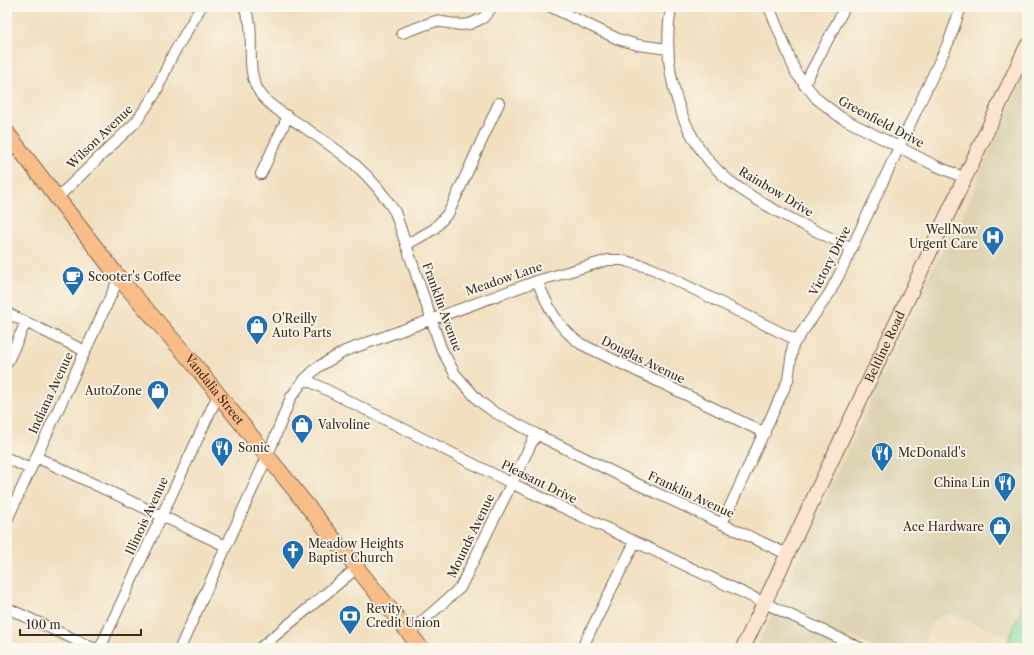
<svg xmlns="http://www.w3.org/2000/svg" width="1034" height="655" viewBox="0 0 1034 655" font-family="'Libre Caslon Text',serif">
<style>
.built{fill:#ded4b4}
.green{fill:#8adfa1;stroke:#628460}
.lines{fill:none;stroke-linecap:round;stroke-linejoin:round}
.street-casing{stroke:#7b6956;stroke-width:12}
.secondary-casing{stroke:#7b6956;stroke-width:16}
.primary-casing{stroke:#7b6956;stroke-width:17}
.street{stroke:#fff;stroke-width:10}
.secondary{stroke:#fce5d0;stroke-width:14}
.primary{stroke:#f8bd89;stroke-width:15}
.labels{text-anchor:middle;stroke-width:3.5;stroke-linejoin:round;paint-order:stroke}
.street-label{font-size:12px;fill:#3b2a1e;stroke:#fbf7ec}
.poi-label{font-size:12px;fill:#3b2a1e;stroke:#fbf7ec;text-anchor:start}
</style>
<rect width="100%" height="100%" fill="#fbf7ec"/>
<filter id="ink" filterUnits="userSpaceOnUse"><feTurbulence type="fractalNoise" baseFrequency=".025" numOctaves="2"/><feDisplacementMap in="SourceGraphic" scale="8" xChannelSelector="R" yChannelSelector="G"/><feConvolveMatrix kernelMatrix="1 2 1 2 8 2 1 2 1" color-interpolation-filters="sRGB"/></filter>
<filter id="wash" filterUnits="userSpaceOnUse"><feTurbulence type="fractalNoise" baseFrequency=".012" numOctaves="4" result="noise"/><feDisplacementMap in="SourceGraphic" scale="16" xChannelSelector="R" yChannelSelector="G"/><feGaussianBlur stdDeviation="0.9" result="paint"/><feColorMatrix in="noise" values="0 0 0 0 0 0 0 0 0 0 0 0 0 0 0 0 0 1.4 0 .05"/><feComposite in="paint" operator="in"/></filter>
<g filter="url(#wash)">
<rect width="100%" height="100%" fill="#f1dfbf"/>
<path class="built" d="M1027 70V596L1009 637 948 614 934 619 921 648H875L850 636 845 648H756L929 276 971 198 981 170Z"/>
<path class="green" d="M1027 596V648H1005Z"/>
</g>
<g filter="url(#ink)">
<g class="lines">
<g class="street-casing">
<path id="street" d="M244 7C246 12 249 19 250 24 253 47 246 73 260 93 270 108 290 117 305 128 344 154 370 172 395 212L441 348 455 374 479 401 494 412 536 434 635 483 787 554
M551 7 618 39 638 45 668 49
M671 7C660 73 682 149 739 188 774 212 813 230 852 248
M769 7 796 73 817 99 840 117 934 165 965 178
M402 33 436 21 461 25 470 24 483 18 492 7
M804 85 845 7
M261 174 288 116
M57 198 136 122 155 94 172 56 201 7
M406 245 434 229 449 212 499 103
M537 281C549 308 556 326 581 344L765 433
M7 313 85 351
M7 363 26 322
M305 379 511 483 860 648
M36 457 226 546
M7 458 30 469
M7 520 119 278
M722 524 788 380 793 345 829 294 839 275 949 41 961 7
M7 608 93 648
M409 633 460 588 536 434
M100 648 218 395
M180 648 267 457 291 397 305 379 318 367 345 351 537 281 608 260H622L651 268 796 340
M260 648 357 568
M582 648 635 542"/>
</g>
<g class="secondary-casing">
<g id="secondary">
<path id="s1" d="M743 648 1027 46"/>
</g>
</g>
<g class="primary-casing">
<g id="primary">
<path id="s2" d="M7 133 119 278 193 363 421 648"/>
</g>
</g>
<use href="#street" class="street"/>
<use href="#secondary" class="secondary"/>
<use href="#primary" class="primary"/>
</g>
</g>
<defs>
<g id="hospital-pin" transform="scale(1.15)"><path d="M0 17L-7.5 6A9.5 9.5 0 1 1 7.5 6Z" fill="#1f6fb2" stroke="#fbf7ec"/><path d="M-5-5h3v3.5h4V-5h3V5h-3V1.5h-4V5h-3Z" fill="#fff"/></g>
<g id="cafe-pin" transform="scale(1.15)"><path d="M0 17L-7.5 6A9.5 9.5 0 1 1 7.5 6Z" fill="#1f6fb2" stroke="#fbf7ec"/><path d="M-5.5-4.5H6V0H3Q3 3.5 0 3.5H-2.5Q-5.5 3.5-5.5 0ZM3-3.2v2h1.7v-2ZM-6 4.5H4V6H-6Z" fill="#fff"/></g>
<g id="shop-pin" transform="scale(1.15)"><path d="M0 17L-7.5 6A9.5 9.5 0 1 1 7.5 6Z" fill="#1f6fb2" stroke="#fbf7ec"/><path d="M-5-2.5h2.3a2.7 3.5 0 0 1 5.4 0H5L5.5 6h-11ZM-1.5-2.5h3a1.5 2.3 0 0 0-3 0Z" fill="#fff"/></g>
<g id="restaurant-pin" transform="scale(1.15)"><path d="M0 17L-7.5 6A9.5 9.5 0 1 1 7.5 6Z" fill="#1f6fb2" stroke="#fbf7ec"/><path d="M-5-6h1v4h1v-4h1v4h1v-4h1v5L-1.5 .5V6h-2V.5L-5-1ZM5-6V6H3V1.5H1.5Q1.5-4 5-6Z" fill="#fff"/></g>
<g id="church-pin" transform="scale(1.15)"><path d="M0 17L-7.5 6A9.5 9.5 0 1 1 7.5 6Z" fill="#1f6fb2" stroke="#fbf7ec"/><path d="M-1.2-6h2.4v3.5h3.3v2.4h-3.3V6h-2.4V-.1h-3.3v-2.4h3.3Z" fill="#fff"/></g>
<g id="bank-pin" transform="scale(1.15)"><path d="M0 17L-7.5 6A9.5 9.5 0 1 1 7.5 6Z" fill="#1f6fb2" stroke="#fbf7ec"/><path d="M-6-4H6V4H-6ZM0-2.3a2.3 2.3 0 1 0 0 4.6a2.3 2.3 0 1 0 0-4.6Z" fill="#fff"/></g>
</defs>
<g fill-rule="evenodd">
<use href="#hospital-pin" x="993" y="237"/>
<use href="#cafe-pin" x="73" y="277"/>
<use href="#shop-pin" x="257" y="326"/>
<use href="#shop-pin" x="158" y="391"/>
<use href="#shop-pin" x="302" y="425"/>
<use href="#restaurant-pin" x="222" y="448"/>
<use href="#restaurant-pin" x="882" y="453"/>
<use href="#restaurant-pin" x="1005" y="483"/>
<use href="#shop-pin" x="1000" y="527"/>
<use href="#church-pin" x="293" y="551"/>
<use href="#bank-pin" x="350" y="616"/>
</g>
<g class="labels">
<g class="street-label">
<text transform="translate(881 122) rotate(28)" y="4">Greenfield Drive</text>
<text transform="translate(100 137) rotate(-44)" y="4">Wilson Avenue</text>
<text transform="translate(776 192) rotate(31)" y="4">Rainbow Drive</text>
<text transform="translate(830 261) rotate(-63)" y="4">Victory Drive</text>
<text transform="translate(504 279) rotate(-19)" y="4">Meadow Lane</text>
<text transform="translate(442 307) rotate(70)" y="4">Franklin Avenue</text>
<text dy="4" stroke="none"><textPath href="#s1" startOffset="333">Beltline Road</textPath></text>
<text transform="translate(643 360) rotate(26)" y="4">Douglas Avenue</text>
<text dy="4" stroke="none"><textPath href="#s2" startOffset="330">Vandalia Street</textPath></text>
<text transform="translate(51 393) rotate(-65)" y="4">Indiana Avenue</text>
<text transform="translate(539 482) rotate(26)" y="4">Pleasant Drive</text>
<text transform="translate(691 495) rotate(25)" y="4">Franklin Avenue</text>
<text transform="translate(147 516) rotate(-65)" y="4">Illinois Avenue</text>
<text transform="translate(471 536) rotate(-64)" y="4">Mounds Avenue</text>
</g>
<g class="poi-label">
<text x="978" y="234" text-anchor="end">WellNow<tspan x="978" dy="14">Urgent Care</tspan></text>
<text x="88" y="281">Scooter's Coffee</text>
<text x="272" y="323">O'Reilly<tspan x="272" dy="14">Auto Parts</tspan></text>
<text x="142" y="395" text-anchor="end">AutoZone</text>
<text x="318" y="429">Valvoline</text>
<text x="238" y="452">Sonic</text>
<text x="898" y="457">McDonald's</text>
<text x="990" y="487" text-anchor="end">China Lin</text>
<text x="984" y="531" text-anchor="end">Ace Hardware</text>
<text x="308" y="548">Meadow Heights<tspan x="308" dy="14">Baptist Church</tspan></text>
<text x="366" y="613">Revity<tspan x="366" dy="14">Credit Union</tspan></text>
</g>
</g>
<rect width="1034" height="655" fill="none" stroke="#fbf7ec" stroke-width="24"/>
<path d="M20 629v6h121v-6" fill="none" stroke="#3b2a1e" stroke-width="2"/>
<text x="26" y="629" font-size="12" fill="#3b2a1e" stroke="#fbf7ec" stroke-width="3" paint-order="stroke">100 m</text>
</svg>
